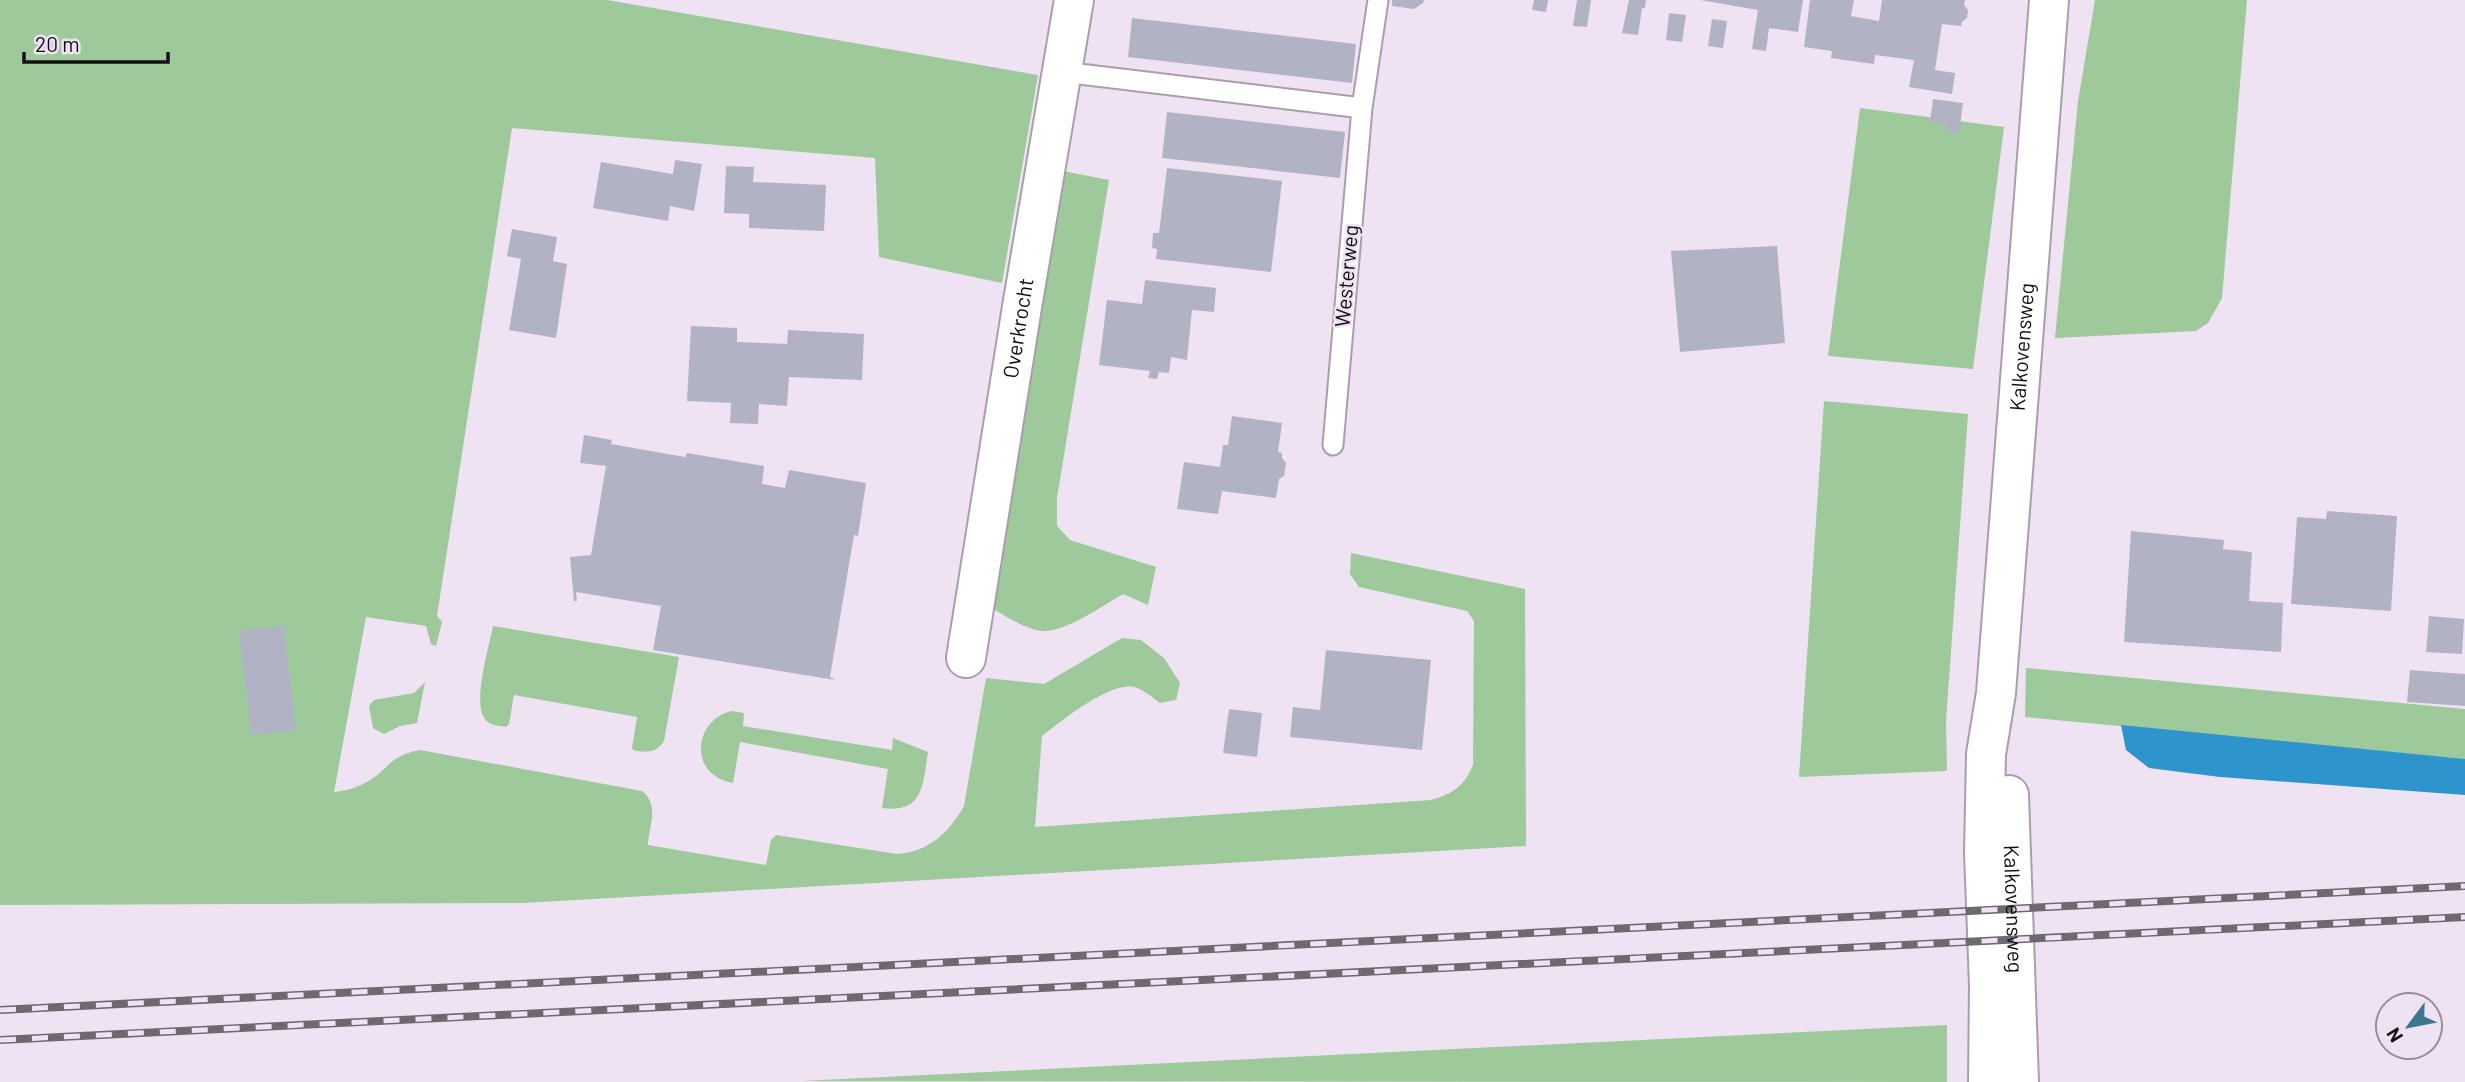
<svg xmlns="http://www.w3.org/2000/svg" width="2465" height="1082" viewBox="0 0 2465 1082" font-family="Barlow,sans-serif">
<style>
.green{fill:#9dc99b}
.water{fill:#2d95cc}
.building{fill:#b1b3c5}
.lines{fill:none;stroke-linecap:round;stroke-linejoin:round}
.lane-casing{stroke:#aa9eae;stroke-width:23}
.street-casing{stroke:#aa9eae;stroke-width:42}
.secondary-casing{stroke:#aa9eae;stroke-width:42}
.lane{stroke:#fff;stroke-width:19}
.street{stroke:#fff;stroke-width:38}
.secondary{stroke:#fff;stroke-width:38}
.rail-casing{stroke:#6f6871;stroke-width:8}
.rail{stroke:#efe3f3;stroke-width:5;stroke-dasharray:16;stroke-linecap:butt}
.labels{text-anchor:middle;stroke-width:5;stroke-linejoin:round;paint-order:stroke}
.street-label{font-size:21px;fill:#130f14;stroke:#efe3f3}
</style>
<rect width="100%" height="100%" fill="#efe3f3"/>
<path class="green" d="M0 0H607L1038 75 1002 283 879 257 875 158 512 128 437 616 442 622 436 646 431 644 426 626 366 617 334 792C345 791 356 788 367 782 391 768 388 756 420 750L642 791C660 806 649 824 648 845L766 865 771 840 776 835 897 854C928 852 949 833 964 806L986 678 1044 684 1122 638 1141 640 1164 658 1180 683 1176 700 1160 703C1153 698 1145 691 1137 688 1114 678 1060 722 1042 736L1035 827 1431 800C1453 793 1463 788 1473 765L1474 621 1467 611 1359 587 1350 574 1351 553 1525 589 1526 846 523 903 0 905Z
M2095 0H2247L2222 298 2208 323 2196 331 2055 338 2078 101Z
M1860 108 2004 127 1973 369 1828 356Z
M1063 171 1109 180 1057 498V526L1070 540 1156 567 1148 605 1123 594C1104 605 1064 633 1042 631 1025 629 1006 616 991 608Z
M1824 401 1968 414 1946 721 1947 771 1799 777Z
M493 626 679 657 664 741C656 753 647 753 633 750L632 748 637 717 514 695 509 724 506 727C498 725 490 726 485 719 472 704 489 647 493 626Z
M2026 668 2465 709V759L2025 717Z
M425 682 417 723 400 726 384 734 373 728 369 706 374 700 414 693Z
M732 711 744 713 743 726 892 750 893 738 928 752C923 783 924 814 882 808L888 769 740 742 733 783C687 775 694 719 732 711Z
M1947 1025V1082L801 1081 1865 1029Z"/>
<path class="water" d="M2121 725 2465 759V795L2220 777 2149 768 2126 750Z"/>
<path class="building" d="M1392 0H1424L1423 3 1414 9 1392 6Z
M1534 0H1548L1546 12 1532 10Z
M1577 0H1591L1587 27 1573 26Z
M1629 0H1646L1645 8H1642L1638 35 1622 33Z
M1700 0H1803L1798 32 1769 28 1766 51 1752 49 1758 10Z
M1810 0H1854L1851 16 1879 21 1882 0H1965L1964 5 1968 10 1967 18 1962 22 1961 26 1942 24 1935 70 1955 73 1952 94 1909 87 1914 60 1875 55 1874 64 1852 61 1831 58 1832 51 1804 47Z
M1669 13 1686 15 1682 42 1666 40Z
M1132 18 1356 44 1352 83 1128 57Z
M1712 19 1727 21 1723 48 1708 46Z
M1933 99 1963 103 1959 133 1945 131 1946 124 1930 122Z
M1167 112 1345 132 1340 178 1162 158Z
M675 160 702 164 694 211 670 206 668 221 593 208 601 162 673 174Z
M726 166 754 167 753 182 826 185 824 231 749 228V214L724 213Z
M1167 168 1282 181 1271 272 1156 259 1157 249 1152 248 1153 233H1159Z
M512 229 557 237 553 261 567 264 556 338 509 330 521 259 507 256Z
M1777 246 1785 343 1680 352 1671 251Z
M1145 280 1216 288 1214 312 1192 310 1187 360 1171 357 1169 373 1159 372 1157 379 1148 378 1150 371 1099 365 1107 300 1142 304Z
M691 326 737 328V342L787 344 788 330 864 334 862 380 789 377 787 406 759 404 758 424 730 423 731 403 687 401Z
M1232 416 1282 423 1278 452 1282 453V458L1286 463 1284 476 1279 479 1276 498 1222 491 1218 514 1177 509 1184 462 1220 467 1223 445H1228Z
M584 435 612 440 611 444 685 457 687 453 764 466 762 484 785 488 789 470 866 483 858 536 854 535 830 677 835 680 653 650 661 606 576 592 577 601H574L570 557 591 555 606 466 580 463Z
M2327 511 2397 516 2391 611 2291 604 2297 517 2326 519Z
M2131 531 2224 540 2223 549 2252 552 2249 601 2283 603 2281 652 2124 642Z
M2429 616 2464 619 2462 654 2426 652Z
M284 626 296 730 251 735 239 631Z
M1326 650 1431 660 1422 750 1290 737 1293 707 1320 710Z
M2410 670 2465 674V706L2407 702Z
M1229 709 1262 713 1257 757 1223 753Z"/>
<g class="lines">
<g class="lane-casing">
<path id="lane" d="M1063 72 1362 108
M1333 445 1362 108 1378 0"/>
</g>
<g class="street-casing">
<g id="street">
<path id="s1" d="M966 658 1022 307 1074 0"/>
</g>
</g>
<g class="secondary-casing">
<g id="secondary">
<path id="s2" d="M2009 795 2019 1082"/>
<path id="s3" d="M1988 1082 1989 986 1984 852 1986 754 1996 693 2049 0"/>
</g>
</g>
<use href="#lane" class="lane"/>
<use href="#street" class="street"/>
<use href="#secondary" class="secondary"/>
<g class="rail-casing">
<path id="rail" d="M0 1010 2465 886
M0 1040 2465 917"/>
</g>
<use href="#rail" class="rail"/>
</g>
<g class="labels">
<g class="street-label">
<text transform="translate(1347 276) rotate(-85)" y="7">Westerweg</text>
<text dy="7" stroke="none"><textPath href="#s1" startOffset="334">Overkrocht</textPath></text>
<text dy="7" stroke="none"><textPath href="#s3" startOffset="737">Kalkovensweg</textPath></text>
<text dy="7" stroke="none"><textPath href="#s2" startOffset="114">Kalkovensweg</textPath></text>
</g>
</g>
<g transform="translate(2409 1026) rotate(238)"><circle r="33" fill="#efe3f3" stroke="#978e9a" stroke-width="2"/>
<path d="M0-5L12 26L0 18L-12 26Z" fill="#3c768f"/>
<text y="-10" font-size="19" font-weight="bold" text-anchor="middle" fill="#130f14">N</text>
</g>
<path d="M24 52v10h144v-10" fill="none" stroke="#130f14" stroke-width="3.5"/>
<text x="35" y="52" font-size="21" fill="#130f14" stroke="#efe3f3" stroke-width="5" paint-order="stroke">20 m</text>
</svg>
